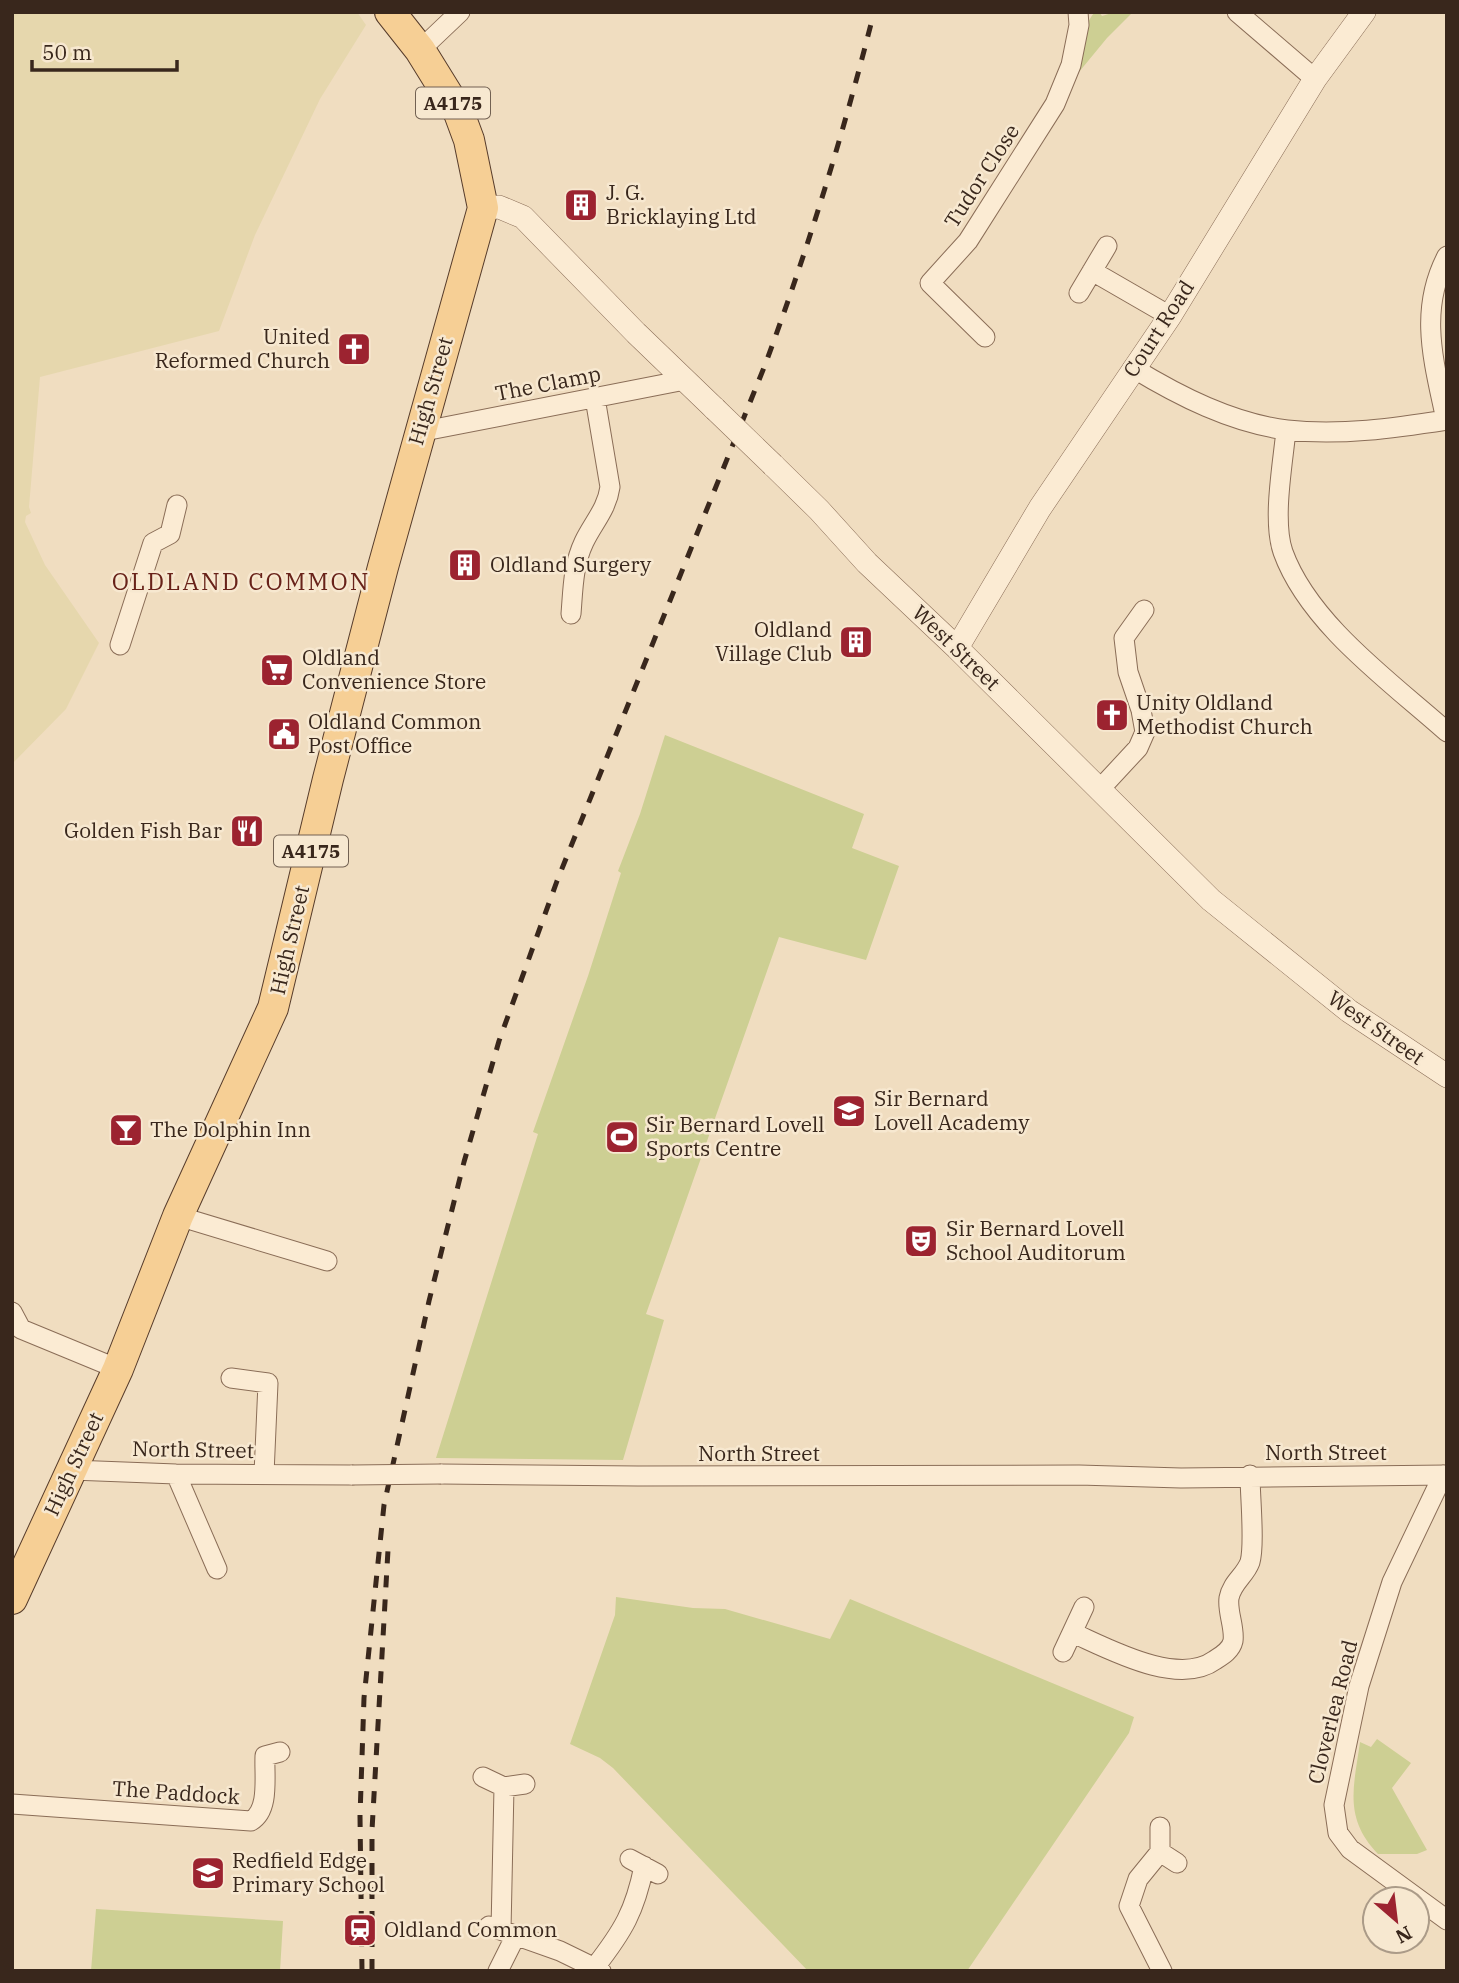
<svg xmlns="http://www.w3.org/2000/svg" width="1459" height="1983" viewBox="0 0 1459 1983" font-family="'IBM Plex Serif',serif">
<style>
.farmland{fill:#e6d7ad}
.green{fill:#cdcf93}
.lines{fill:none;stroke-linecap:round;stroke-linejoin:round}
.minor-casing{stroke:#8a6d57;stroke-width:21}
.tertiary-casing{stroke:#8a6d57;stroke-width:24}
.primary-casing{stroke:#573c2b;stroke-width:32}
.minor{stroke:#fbebd3;stroke-width:19}
.tertiary{stroke:#fbebd3;stroke-width:23}
.primary{stroke:#f6cf95;stroke-width:30}
.rail{stroke:#39271c;stroke-width:5;stroke-dasharray:12 12;stroke-linecap:butt}
.minor-bridge-casing{stroke:#8a6d57;stroke-width:21;stroke-linecap:butt}
.tertiary-bridge-casing{stroke:#8a6d57;stroke-width:24;stroke-linecap:butt}
.minor-bridge{stroke:#fbebd3;stroke-width:19}
.tertiary-bridge{stroke:#fbebd3;stroke-width:23}
.labels{text-anchor:middle;stroke-width:5;stroke-linejoin:round;paint-order:stroke}
.shield{fill:#f7e8d0;stroke:#726152;stroke-width:2}
.shield-label{font-size:19px;font-weight:bold;fill:#39271c}
.street-label{font-size:21px;fill:#39271c;stroke:#f7e8d0}
.poi-label{font-size:21px;fill:#39271c;stroke:#f7e8d0;text-anchor:start}
.quarter-label{font-size:24px;letter-spacing:2px;fill:#682219;stroke:#f7e8d0}
</style>
<rect width="100%" height="100%" fill="#f0ddc0"/>
<path class="farmland" d="M12 12H357L366 25 320 99 255 235 219 331 40 377 29 507 31 513 26 516 25 522 45 565 99 643 66 709 12 764Z"/>
<path class="green" d="M1095 12H1099L1102 16 1115 12H1133L1107 38 1079 72 1076 71C1080 56 1084 22 1095 12Z
M665 735 864 814 852 848 899 866 866 960 779 937 646 1314 664 1320 623 1460 436 1458 538 1134 533 1132 588 976 621 873 618 871 640 814Z
M616 1597 693 1608 725 1609 830 1639 850 1599 1134 1717 1129 1733 967 1971H808L613 1768 600 1758 570 1744 615 1615Z
M1377 1739 1411 1763 1392 1788 1427 1850 1417 1854H1378C1343 1818 1354 1786 1360 1742L1371 1747Z
M96 1909 283 1921 280 1971H91Z"/>
<g class="lines">
<g class="minor-casing">
<path id="minor" d="M1237 12 1315 79
M420 50 460 12
M1092 271 1170 316
M1079 293 1107 246
M985 337 930 283 968 241 1055 104 1071 65 1079 25 1078 12
M1133 368C1179 396 1232 423 1287 430 1340 436 1395 428 1447 420
M1446 420C1434 362 1418 311 1447 256
M1286 430C1283 463 1272 520 1283 552 1309 624 1391 682 1447 732
M419 432 685 380
M571 614C573 589 573 565 584 542 593 523 607 509 610 487L595 398
M120 645 153 543 170 534 177 505
M1099 790 1138 748 1145 732 1141 710 1128 672 1124 638 1144 610
M178 1216 327 1261
M12 1312 21 1329 118 1369
M231 1378 268 1383 264 1474
M72 1470 176 1474 352 1475
M176 1474 217 1569
M441 1474 638 1476 1079 1475 1181 1478 1447 1475
M1443 1475 1392 1582 1359 1686 1334 1805 1338 1833 1350 1849 1447 1920
M1073 1633C1109 1649 1178 1687 1215 1660 1223 1655 1231 1650 1233 1641 1235 1627 1227 1612 1229 1598 1232 1582 1245 1576 1250 1562 1255 1544 1250 1496 1250 1475
M1063 1652 1084 1607
M483 1777 504 1787 525 1784
M12 1804 251 1821C270 1810 264 1776 265 1756L280 1752
M1160 1827V1852L1177 1863
M1160 1852 1138 1879 1129 1906 1162 1971
M630 1859 658 1874
M489 1926 560 1951 601 1971
M501 1930 504 1787
M595 1967C623 1931 635 1911 644 1866
M498 1971 516 1935"/>
</g>
<g class="tertiary-casing">
<path id="tertiary" d="M483 208 499 207 523 217 636 333 715 409
M773 465 819 510 867 563 957 648 1211 900 1349 1011 1447 1076
M957 648 1040 508 1170 316 1315 79 1364 12"/>
</g>
<g class="primary-casing">
<path id="primary" d="M12 1599 118 1369 178 1216 273 1008 328 779 383 567 483 208 469 140 459 113 420 50 390 12"/>
</g>
<use href="#minor" class="minor"/>
<use href="#tertiary" class="tertiary"/>
<use href="#primary" class="primary"/>
<path class="rail" d="M362 1971 360 1816 364 1698 384 1505 429 1301 464 1162 499 1041 557 881 765 365C808 249 844 132 874 12
M372 1971V1830L388 1550"/>
<g class="minor-bridge-casing">
<path id="minor-bridge" d="M352 1475 441 1474"/>
</g>
<g class="tertiary-bridge-casing">
<path id="tertiary-bridge" d="M715 409 773 465"/>
</g>
<use href="#minor-bridge" class="minor-bridge"/>
<use href="#tertiary-bridge" class="tertiary-bridge"/>
</g>
<defs>
<g id="building-square" transform="scale(1.75)"><rect x="-9" y="-9" width="18" height="18" rx="4" fill="#9c2330" stroke="#f7e8d0"/><path d="M-4-6H4V6H1V3H-1V6H-4ZM-2.5-4.3h1.7v1.8h-1.7ZM.8-4.3h1.7v1.8H.8ZM-2.5-1h1.7V.8h-1.7ZM.8-1h1.7V.8H.8Z" fill="#fff"/></g>
<g id="church-square" transform="scale(1.75)"><rect x="-9" y="-9" width="18" height="18" rx="4" fill="#9c2330" stroke="#f7e8d0"/><path d="M-1.2-6h2.4v3.5h3.3v2.4h-3.3V6h-2.4V-.1h-3.3v-2.4h3.3Z" fill="#fff"/></g>
<g id="supermarket-square" transform="scale(1.75)"><rect x="-9" y="-9" width="18" height="18" rx="4" fill="#9c2330" stroke="#f7e8d0"/><path d="M-6-5.5h2.5l.6 2H6L4.5 2H-2.5L-4.4-4H-6ZM-1.5 3.2a1.3 1.3 0 1 0 .1 0ZM3 3.2a1.3 1.3 0 1 0 .1 0Z" fill="#fff"/></g>
<g id="civic-square" transform="scale(1.75)"><rect x="-9" y="-9" width="18" height="18" rx="4" fill="#9c2330" stroke="#f7e8d0"/><path d="M-.6-6.5H3V-4.5H.6V-3L4-1V1h2V6H-6V1h2V-1L-.6-3ZM-1.2 2.5V6h2.4V2.5Z" fill="#fff"/></g>
<g id="restaurant-square" transform="scale(1.75)"><rect x="-9" y="-9" width="18" height="18" rx="4" fill="#9c2330" stroke="#f7e8d0"/><path d="M-5-6h1v4h1v-4h1v4h1v-4h1v5L-1.5 .5V6h-2V.5L-5-1ZM5-6V6H3V1.5H1.5Q1.5-4 5-6Z" fill="#fff"/></g>
<g id="school-square" transform="scale(1.75)"><rect x="-9" y="-9" width="18" height="18" rx="4" fill="#9c2330" stroke="#f7e8d0"/><path d="M0-5L7-2L0 1L-7-2ZM-4 1L0 2.5L4 1V4Q0 6-4 4Z" fill="#fff"/></g>
<g id="bar-square" transform="scale(1.75)"><rect x="-9" y="-9" width="18" height="18" rx="4" fill="#9c2330" stroke="#f7e8d0"/><path d="M-6-5H6L.8 .8V4.5H3.5V6h-7V4.5H-.8V.8Z" fill="#fff"/></g>
<g id="stadium-square" transform="scale(1.75)"><rect x="-9" y="-9" width="18" height="18" rx="4" fill="#9c2330" stroke="#f7e8d0"/><path d="M0-5a6.5 5 0 1 0 0 10a6.5 5 0 1 0 0-10ZM-3.5-1.8h7v3.6h-7Z" fill="#fff"/></g>
<g id="theatre-square" transform="scale(1.75)"><rect x="-9" y="-9" width="18" height="18" rx="4" fill="#9c2330" stroke="#f7e8d0"/><path d="M-5-5.5Q0-4 5-5.5V0Q5 5 0 6Q-5 5-5 0ZM-3.3-2.5H-1v1.5H-3.3ZM1-2.5H3.3v1.5H1ZM-2.8 1Q0 5.5 2.8 1Z" fill="#fff"/></g>
<g id="station-square" transform="scale(1.75)"><rect x="-9" y="-9" width="18" height="18" rx="4" fill="#9c2330" stroke="#f7e8d0"/><path d="M-3-6H3Q5-6 5-4V2Q5 4 3 4L4.5 6H3L1.5 4h-3L-3 6H-4.5L-3 4Q-5 4-5 2V-4Q-5-6-3-6ZM-3.5-4v3h7v-3ZM-3.5 1v1.5H-2V1ZM2 1v1.5H3.5V1Z" fill="#fff"/></g>
</defs>
<g fill-rule="evenodd">
<use href="#building-square" x="581" y="205"/>
<use href="#church-square" x="354" y="349"/>
<use href="#building-square" x="465" y="565"/>
<use href="#building-square" x="856" y="642"/>
<use href="#supermarket-square" x="277" y="670"/>
<use href="#church-square" x="1112" y="715"/>
<use href="#civic-square" x="284" y="734"/>
<use href="#restaurant-square" x="247" y="831"/>
<use href="#school-square" x="849" y="1111"/>
<use href="#bar-square" x="126" y="1130"/>
<use href="#stadium-square" x="622" y="1137"/>
<use href="#theatre-square" x="921" y="1241"/>
<use href="#school-square" x="208" y="1873"/>
<use href="#station-square" x="360" y="1930"/>
</g>
<g class="labels">
<g class="shield">
<rect x="416" y="87.5" width="74" height="31" rx="5"/>
<rect x="274" y="835.5" width="74" height="31" rx="5"/>
</g>
<g class="shield-label">
<text x="453" y="110">A4175</text>
<text x="311" y="858">A4175</text>
</g>
<g class="street-label">
<text transform="translate(982 176) rotate(-57)" y="7">Tudor Close</text>
<text transform="translate(1159 329) rotate(-57)" y="7">Court Road</text>
<text transform="translate(548 384) rotate(-11)" y="7">The Clamp</text>
<text transform="translate(431 391) rotate(-74)" y="7">High Street</text>
<text transform="translate(956 648) rotate(44)" y="7">West Street</text>
<text transform="translate(290 940) rotate(-77)" y="7">High Street</text>
<text transform="translate(1376 1028) rotate(35)" y="7">West Street</text>
<text transform="translate(193 1450) rotate(1)" y="7">North Street</text>
<text x="1326" y="1460">North Street</text>
<text x="759" y="1461">North Street</text>
<text transform="translate(74 1464) rotate(-65)" y="7">High Street</text>
<text transform="translate(1333 1712) rotate(-76)" y="7">Cloverlea Road</text>
<text transform="translate(176 1793) rotate(4)" y="7">The Paddock</text>
</g>
<g class="poi-label">
<text x="606" y="200">J. G.<tspan x="606" dy="24">Bricklaying Ltd</tspan></text>
<text x="330" y="344" text-anchor="end">United<tspan x="330" dy="24">Reformed Church</tspan></text>
<text x="490" y="572">Oldland Surgery</text>
<text x="832" y="637" text-anchor="end">Oldland<tspan x="832" dy="24">Village Club</tspan></text>
<text x="302" y="665">Oldland<tspan x="302" dy="24">Convenience Store</tspan></text>
<text x="1136" y="710">Unity Oldland<tspan x="1136" dy="24">Methodist Church</tspan></text>
<text x="308" y="729">Oldland Common<tspan x="308" dy="24">Post Office</tspan></text>
<text x="222" y="838" text-anchor="end">Golden Fish Bar</text>
<text x="874" y="1106">Sir Bernard<tspan x="874" dy="24">Lovell Academy</tspan></text>
<text x="646" y="1132">Sir Bernard Lovell<tspan x="646" dy="24">Sports Centre</tspan></text>
<text x="150" y="1137">The Dolphin Inn</text>
<text x="946" y="1236">Sir Bernard Lovell<tspan x="946" dy="24">School Auditorum</tspan></text>
<text x="232" y="1868">Redfield Edge<tspan x="232" dy="24">Primary School</tspan></text>
<text x="384" y="1937">Oldland Common</text>
</g>
<g class="quarter-label">
<text x="241" y="590">OLDLAND COMMON</text>
</g>
</g>
<rect width="1459" height="1983" fill="none" stroke="#39271c" stroke-width="28"/>
<g transform="translate(1396 1920) rotate(152)"><circle r="33" fill="#f7e8d0" stroke="#ab9b88" stroke-width="2"/>
<path d="M0-5L12 26L0 18L-12 26Z" fill="#9c2330"/>
<text y="-10" font-size="19" font-weight="bold" text-anchor="middle" fill="#39271c">N</text>
</g>
<path d="M32 60v10h145v-10" fill="none" stroke="#39271c" stroke-width="3.5"/>
<text x="42" y="60" font-size="21" fill="#39271c" stroke="#f7e8d0" stroke-width="5" paint-order="stroke">50 m</text>
</svg>
